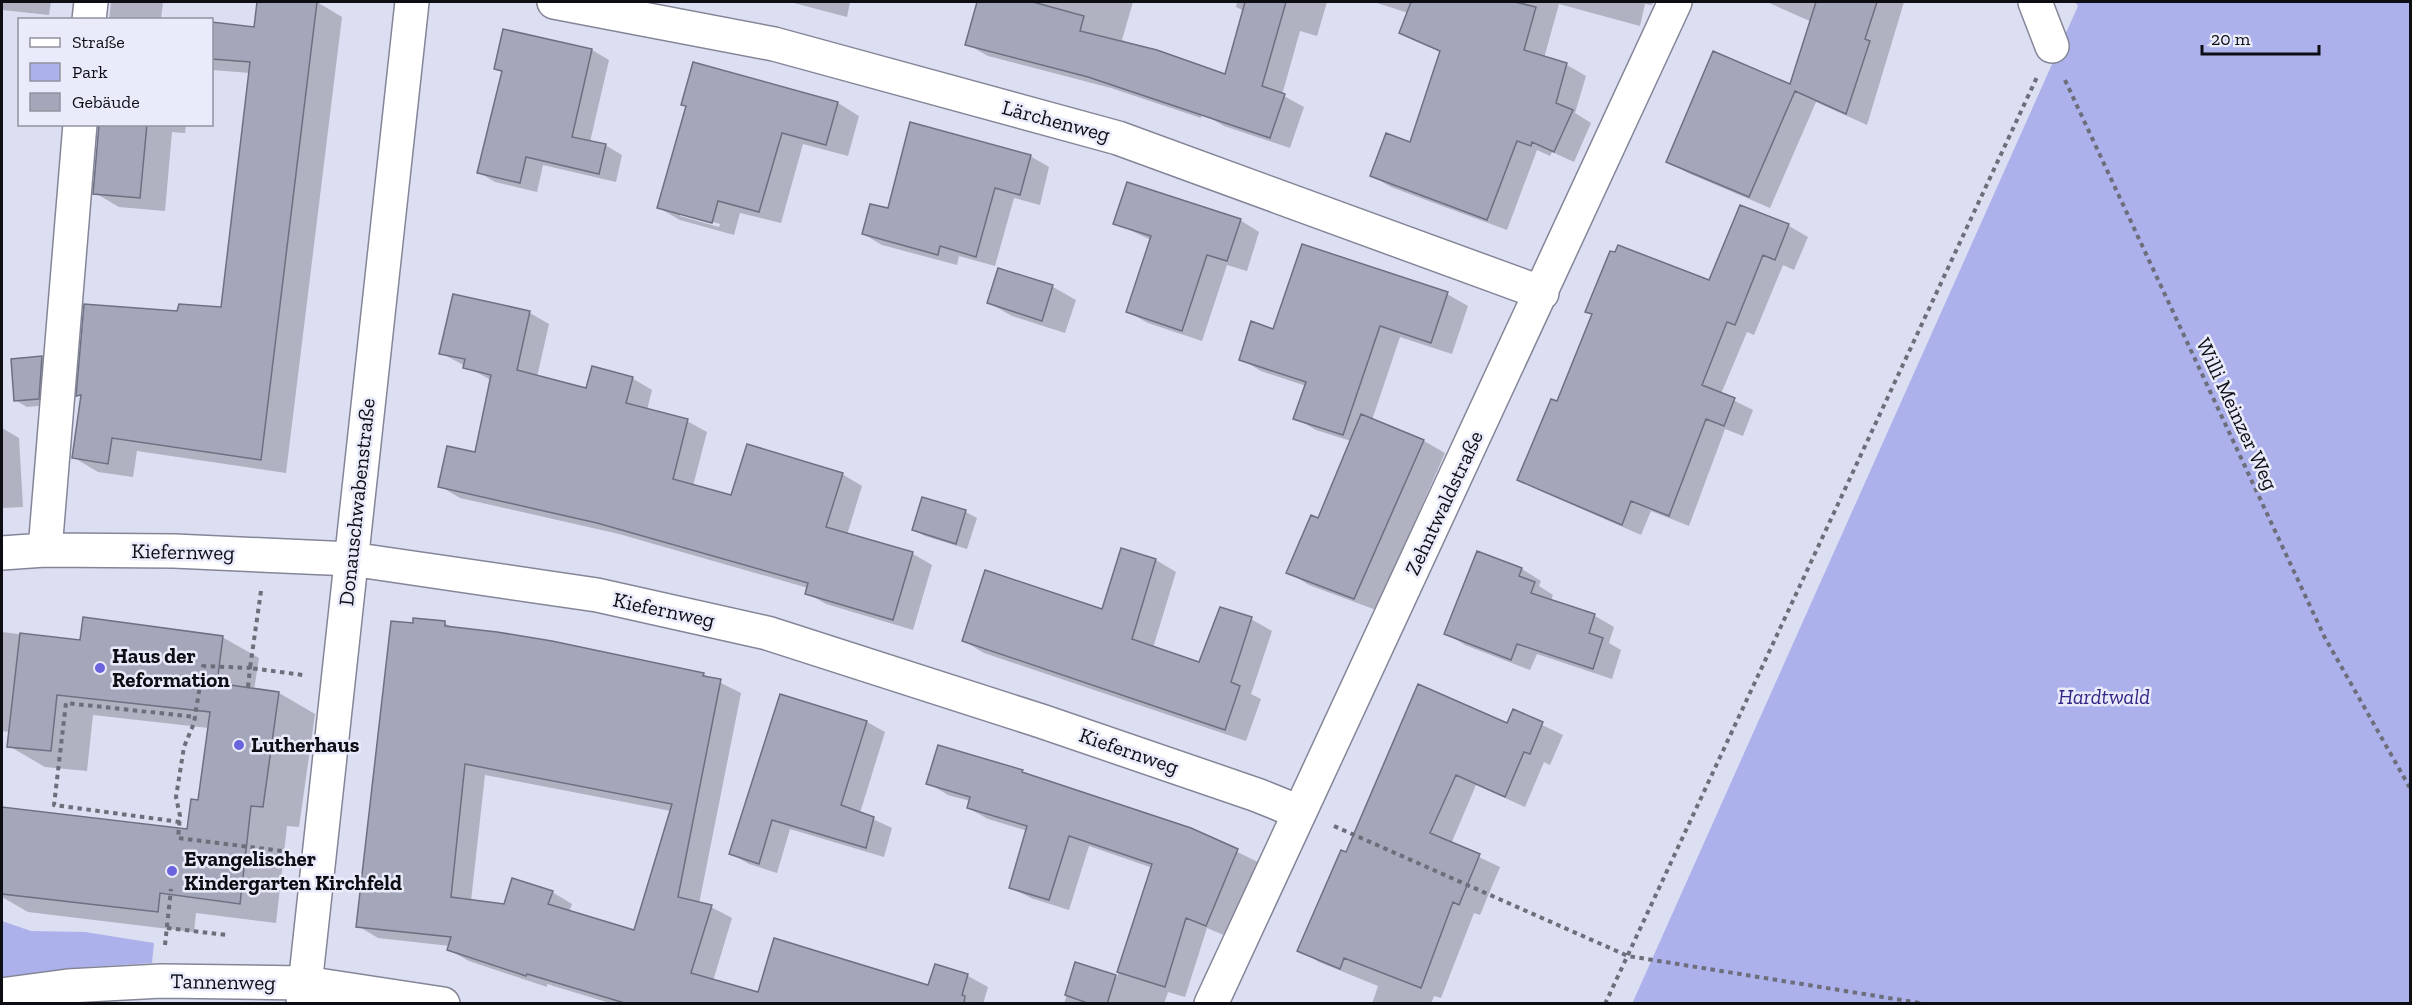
<svg xmlns="http://www.w3.org/2000/svg" width="2412" height="1005" viewBox="0 0 2412 1005" font-family="'Zilla Slab',serif">
<style>
.green{fill:#adb1eb}
.shadow{fill:#0003;fill-rule:evenodd}
.building{fill:#a4a6b9;stroke:#6e7081;stroke-width:1.5;fill-rule:evenodd}
.lines{fill:none;stroke-linecap:round;stroke-linejoin:round}
.minor-casing{stroke:#848698;stroke-width:36}
.path{stroke:#6c6e7a;stroke-width:4;stroke-dasharray:4.5 4.5;stroke-linecap:butt}
.minor{stroke:#fff;stroke-width:33}
.poi-dot{fill:#6963dd;stroke:#e9ebfb;stroke-width:2}
.labels{text-anchor:middle;stroke-width:5;stroke-linejoin:round;paint-order:stroke}
.street-label{font-size:21px;fill:#0d0e14;stroke:#e9ebfb}
.poi-label{font-size:21px;font-weight:bold;fill:#0d0e14;stroke:#e9ebfb;text-anchor:start}
.park-label{font-size:21px;font-style:italic;fill:#322586;stroke:#e9ebfb}
</style>
<rect width="100%" height="100%" fill="#dcdef2"/>
<path class="green" d="M2075 2H2410V1003L1632 1004 2078 6Z
M2 921 31 931 85 932 154 943 152 963 87 967 2 977Z"/>
<path class="shadow" d="M2 2H51L49 15 2 10Z
M111 2H163L161 19 166 20H109Z
M259 2H317L342 17 286 473 137 451 133 477 98 472 73 457 82 397 78 395 178 313 222 309 250 73 212 70V24L256 28Z
M790 2H850L847 17Z
M978 2H1133L1122 40 1184 61 1205 73 1201 118 1111 88 988 56 967 44Z
M1237 2H1327L1317 36 1300 31 1282 95 1304 107 1290 148 1224 126 1205 115 1226 75 1244 11 1236 7Z
M1374 2H1653L1652 5 1645 4 1640 26 1559 4 1544 58 1567 65 1586 76 1575 113 1591 123 1574 162 1552 152 1550 156 1537 150 1507 230 1391 187 1372 176 1411 144 1441 52 1401 32 1408 13Z
M1767 2H1904L1867 125 1816 102 1770 208 1688 173 1668 161 1791 86 1812 22Z
M504 30 592 50 609 60 590 142 605 145 622 155 616 182 543 165 537 192 495 182 478 172 503 73 496 69Z
M838 103 859 116 848 156 803 144 781 223 740 213 734 235 680 220 659 208 687 106ZM680 213 720 224 719 227 680 216Z
M100 124H186L185 133 172 132 165 211 119 207 95 193Z
M1030 156 1049 167 1040 205 1014 198 995 266 959 256 957 265 882 245 863 234 889 210Z
M1741 207 1789 226 1808 237 1794 270 1783 265 1754 335 1747 332 1721 394 1753 410 1743 436 1725 429 1689 526 1651 511 1641 535 1538 490 1519 480 1558 403 1593 315 1587 311 1710 282Z
M1240 220 1259 232 1247 271 1227 265 1202 341 1148 323 1128 312 1151 240 1115 223Z
M1303 246 1447 294 1468 306 1452 354 1400 337 1372 420 1424 441 1445 453 1376 610 1309 585 1288 572 1319 520 1351 441 1316 430 1295 418 1306 386 1261 371 1241 359 1274 331Z
M999 270 1053 287 1076 300 1065 333 1012 316 989 303Z
M454 296 530 313 549 324 537 377 587 390 632 378 652 390 647 410 687 421 707 432 693 486 732 497 842 474 862 486 847 535 913 554 932 565 913 630 826 604 807 593 808 588 619 534 460 498 440 486 476 454 491 380 441 353Z
M42 358 53 364 50 405 27 407 15 400Z
M2 428 19 438 23 507 2 508Z
M923 499 966 512 977 518 967 549 925 536 914 530Z
M1478 552 1522 569 1541 581 1539 586 1553 595 1551 601 1595 616 1614 627 1609 643 1621 650 1612 679 1537 654 1530 670 1465 645 1446 633Z
M1156 560 1176 572 1153 648 1199 664 1251 619 1272 631 1251 694 1261 699 1246 741 984 653 964 641 1103 611Z
M444 623 456 629 703 674 741 693 699 904 711 907 732 918 713 981 759 994 929 987 936 966 968 976 988 987 983 1004H613L547 984V987L469 961 449 950 450 946 378 938 358 926 414 625ZM485 775 671 811 635 932 569 912 572 904 552 892 505 905 471 901Z
M2 632 82 642 222 637 259 658 254 690 279 693 315 714 299 827 287 826 276 923 196 913 194 932 28 912 2 897V808L188 831 199 801 209 728 93 715 87 771 45 767 9 746 10 732 2 731Z
M781 696 867 722 885 732 860 813 892 828 884 857 790 829 777 873 749 864 731 854Z
M1513 711 1563 735 1550 765 1544 762 1525 807 1476 785 1451 844 1500 867 1480 915 1474 913 1441 998 1434 996 1431 1004H1372L1378 986 1319 962 1299 950 1347 854 1508 724Z
M1022 771 1033 778 1190 829 1258 862 1226 936 1207 928 1185 997 1168 992 1164 1004H1064L1076 964 1117 977 1153 868 1089 846 1069 910 1031 898 1010 887 1028 831 988 819 968 808 970 801 948 795 928 783Z"/>
<path class="building" d="M257 2H317L261 460 112 438 108 464 72 458 81 395 76 396 84 304 177 311 179 304 221 307 250 62 212 59V22L254 27Z
M977 2H1033L1084 16 1080 31 1157 50 1225 74 1245 2H1286L1262 86 1285 94 1270 138 1088 77 965 45Z
M1411 2H1515L1536 7 1524 50 1567 63 1556 103 1573 110 1554 152 1532 142 1531 146 1517 141 1487 220 1370 176 1386 133 1410 142 1440 51 1399 33Z
M1816 2H1877L1865 39 1870 41 1846 114 1795 91 1749 197 1666 162 1713 51 1790 84Z
M503 29 592 49 572 137 606 144 599 174 526 157 520 183 477 173 502 71 494 69Z
M693 62 838 102 826 145 782 133 759 212 718 201 712 223 657 208 686 106 681 105Z
M910 122 1031 155 1020 195 995 188 976 257 940 246 938 255 862 234 870 204 888 208Z
M99 124H147L140 198 93 194Z
M1127 182 1241 219 1227 261 1207 255 1182 331 1126 312 1151 236 1113 224Z
M1740 205 1789 224 1775 260 1763 255 1735 325 1727 322 1702 385 1735 398 1724 426 1706 419 1669 516 1631 501 1622 525 1517 480 1551 399 1557 401 1592 314 1585 312 1610 251 1615 252 1618 245 1709 280Z
M1302 244 1448 292 1431 343 1380 326 1343 435 1293 419 1306 382 1239 360 1251 321 1273 329Z
M998 268 1053 285 1042 321 987 303Z
M453 294 530 311 517 370 586 388 592 366 633 377 626 403 688 419 673 479 731 495 747 444 843 473 826 527 913 552 893 620 805 594 808 583 597 523 438 487 447 446 475 452 491 375 463 368 465 359 439 354Z
M42 356 39 399 14 401 11 359Z
M1361 414 1424 440 1354 599 1286 573 1311 515 1318 518Z
M922 497 966 510 956 544 912 530Z
M1121 548 1156 559 1132 639 1199 662 1220 607 1252 617 1231 682 1240 686 1225 730 962 641 985 570 1102 609Z
M1477 551 1522 568 1519 576 1535 582 1531 593 1595 614 1589 633 1603 638 1593 669 1517 644 1511 660 1444 634Z
M83 617 223 636 217 683 279 692 263 807 251 806 240 904 160 893 158 912 2 894V807L187 829 191 799 198 800 210 712 57 695 51 751 7 747 20 633 80 640Z
M413 618 445 621V626L497 632 552 641 704 673 703 676 721 679 678 897 712 905 691 973 758 992 774 938 928 985 935 964 968 974 962 995 965 996 964 1004H628L527 974 526 976 447 950 451 937 356 927 391 621 413 623ZM465 764 672 804 634 930 548 904 553 891 512 878 504 904 451 897Z
M1418 684 1507 723 1513 709 1543 722 1530 754 1524 752 1505 797 1456 775 1430 833 1480 854 1459 905 1453 902 1421 988 1344 958 1340 969 1297 951 1341 850 1346 852Z
M780 694 867 721 841 805 874 817 866 848 772 820 759 864 729 854Z
M938 745 1023 770 1022 772 1191 828 1238 849 1206 926 1186 918 1165 987 1117 972 1152 864 1069 836 1049 900 1009 888 1027 826 967 808 970 797 926 784Z
M1075 962 1116 975 1107 1004H1090L1065 995Z"/>
<g class="lines">
<g class="minor-casing">
<path id="minor" d="M554 2 774 44 1118 138 1542 293
M2035 2 2052 46
M89 20 91 2
M45 550 80 124
M2 553 45 550 174 551 351 559 597 595 767 633 1041 721 1257 795 1299 812
M2 995 68 986 161 981 305 983 443 1004
M303 1004 412 2
M1211 1004 1675 2"/>
</g>
<path class="path" d="M2065 80 2324 636 2410 788
M261 591 250 668 303 675
M248 687 250 668 203 666 194 723 184 747 176 797 180 816 178 838 282 851
M180 822 54 805 66 703 196 717
M1334 826 1628 956 1926 1004
M167 928 227 935
M165 945 171 889
M1605 1004 2037 77"/>
<use href="#minor" class="minor"/>
</g>
<g class="poi-dot">
<circle cx="100" cy="668" r="6"/>
<circle cx="239" cy="745" r="6"/>
<circle cx="172" cy="871" r="6"/>
</g>
<g class="labels">
<g class="street-label">
<text transform="translate(1056 121) rotate(15)" y="7">Lärchenweg</text>
<text transform="translate(2237 414) rotate(65)" y="7">Willi Meinzer Weg</text>
<text transform="translate(357 502) rotate(-84)" y="7">Donauschwabenstraße</text>
<text transform="translate(1444 503) rotate(-65)" y="7">Zehntwaldstraße</text>
<text transform="translate(183 552) rotate(1)" y="7">Kiefernweg</text>
<text transform="translate(664 610) rotate(12)" y="7">Kiefernweg</text>
<text transform="translate(1129 751) rotate(19)" y="7">Kiefernweg</text>
<text transform="translate(223 982) rotate(1)" y="7">Tannenweg</text>
</g>
<g class="poi-label">
<text x="112" y="663">Haus der<tspan x="112" dy="24">Reformation</tspan></text>
<text x="251" y="752">Lutherhaus</text>
<text x="184" y="866">Evangelischer<tspan x="184" dy="24">Kindergarten Kirchfeld</tspan></text>
</g>
<g class="park-label">
<text x="2104" y="704">Hardtwald</text>
</g>
</g>
<rect width="2412" height="1005" fill="none" stroke="#0d0e14" stroke-width="6"/>
<rect x="18" y="18" width="195" height="108" fill="#e9ebfb" stroke="#91939f" stroke-width="1.5"/>
<rect x="30" y="38" width="30" height="9" fill="#ffffff" stroke="#91939f" stroke-width="1.5"/>
<text x="72" y="48" font-size="18" fill="#0d0e14">Straße</text>
<rect x="30" y="63" width="30" height="18" fill="#adb1eb" stroke="#91939f" stroke-width="1.5"/>
<text x="72" y="78" font-size="18" fill="#0d0e14">Park</text>
<rect x="30" y="93" width="30" height="18" fill="#a4a6b9" stroke="#91939f" stroke-width="1.5"/>
<text x="72" y="108" font-size="18" fill="#0d0e14">Gebäude</text>
<path d="M2202 45v9h117v-9" fill="none" stroke="#0d0e14" stroke-width="3"/>
<text x="2211" y="45" font-size="18" fill="#0d0e14" stroke="#e9ebfb" stroke-width="4.5" paint-order="stroke">20 m</text>
</svg>
